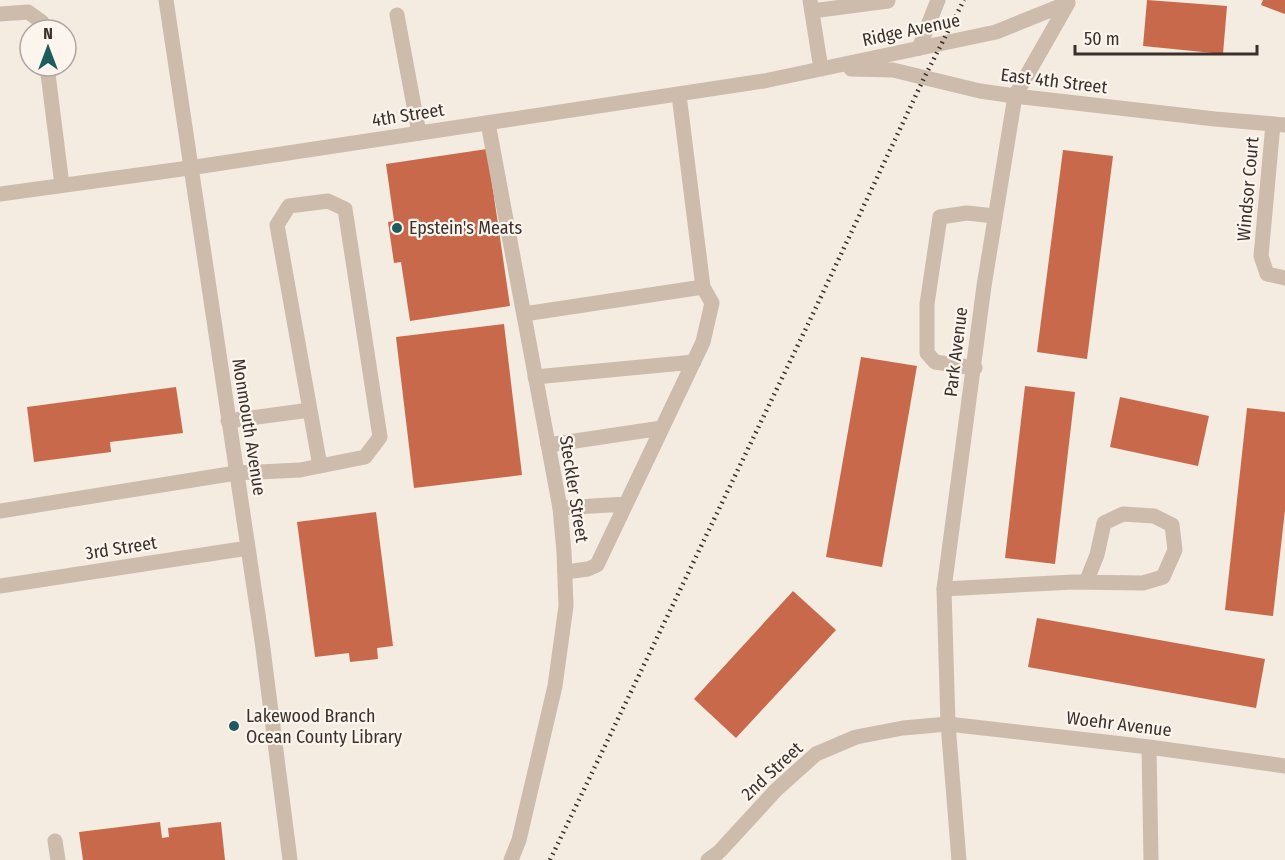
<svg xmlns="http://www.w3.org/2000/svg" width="1285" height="860" viewBox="0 0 1285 860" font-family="'Fira Sans Condensed',sans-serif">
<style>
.building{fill:#c8694b}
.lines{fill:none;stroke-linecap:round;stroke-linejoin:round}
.service{stroke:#cdbbac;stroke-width:15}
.minor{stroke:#cdbbac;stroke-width:15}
.tertiary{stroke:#cdbbac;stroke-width:15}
.rail{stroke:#3b302b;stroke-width:4.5;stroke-dasharray:1.5 4.5;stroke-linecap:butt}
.poi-dot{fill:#1f5a5e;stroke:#fbf5ee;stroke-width:2}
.labels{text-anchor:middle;stroke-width:4.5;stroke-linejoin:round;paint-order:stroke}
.street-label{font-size:18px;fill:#3b302b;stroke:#fbf5ee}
.poi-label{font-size:18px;fill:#3b302b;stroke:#fbf5ee;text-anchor:start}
</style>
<rect width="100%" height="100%" fill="#f4ebe1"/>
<path class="building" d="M1147 0 1227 6 1223 54 1143 46Z
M1263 0H1285V14L1261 5Z
M487 149 510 306 410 321 401 262 394 263 388 222 394 221 386 164Z
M1063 150 1113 156 1087 359 1037 352Z
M504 324 522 475 414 488 396 337Z
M861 357 917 366 882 567 826 557Z
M1025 386 1075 392 1055 564 1005 558Z
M176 387 183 433 110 442 111 452 34 462 27 407Z
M1120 397 1209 416 1198 466 1110 447Z
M1247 408 1285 412V510L1273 616 1225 610Z
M376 512 393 646 377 648 378 659 350 662 349 653 315 657 297 522Z
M793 591 836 630 736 738 694 699Z
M1037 618 1265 659 1256 708 1028 667Z
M160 822 162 838 169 837 168 828 221 822 225 860H83L79 832Z"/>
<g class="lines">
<path class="service" d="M812 11 888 1
M0 14 28 12 42 22 43 30
M397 15 419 133
M47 66 62 185
M679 95 703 287
M524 314 703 287 712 303 703 342 597 565 588 569 565 572
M975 368 935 362 927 353V304L940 217 967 213 994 216
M535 377 694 362
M228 421 310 410
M548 445 662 428
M560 508 626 504
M0 511 236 473 300 470 365 457 380 437 345 209 328 201 289 206 277 225 320 466
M55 841 58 860"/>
<path class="minor" d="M166 0 262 641 290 860
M919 48 938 0
M488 123 560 508 564 552 566 606 555 686 519 840 511 860
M1273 124 1261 256 1267 274 1285 278
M0 586 248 548
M944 589 1073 582 1143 583 1163 577 1175 550 1172 525 1154 516 1123 514 1104 523 1097 555 1086 582
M1149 747 1151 860
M708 860 719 852 776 790 816 754 856 737 903 728 948 724 1149 747 1285 766"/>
<path class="tertiary" d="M810 0 821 69
M851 69 893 70 980 91 1015 96 1215 119 1285 125
M0 194 189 168 764 81 996 32 1068 3
M959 860 948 724 944 589 984 286 1015 96 1068 3"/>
<path class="rail" d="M550 860 810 320 924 78 964 0"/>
</g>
<g class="poi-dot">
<circle cx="397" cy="228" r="6"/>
<circle cx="234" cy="726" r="6"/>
</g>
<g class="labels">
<g class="street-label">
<text transform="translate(911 30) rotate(-12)" y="6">Ridge Avenue</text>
<text transform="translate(1054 81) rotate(7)" y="6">East 4th Street</text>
<text transform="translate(408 115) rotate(-9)" y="6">4th Street</text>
<text transform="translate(1248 189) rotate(-85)" y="6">Windsor Court</text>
<text transform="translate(956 352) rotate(-83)" y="6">Park Avenue</text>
<text transform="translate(249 427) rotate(81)" y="6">Monmouth Avenue</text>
<text transform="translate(574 489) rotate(81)" y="6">Steckler Street</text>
<text transform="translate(121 548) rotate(-9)" y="6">3rd Street</text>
<text transform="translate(1119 724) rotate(7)" y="6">Woehr Avenue</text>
<text transform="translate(772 771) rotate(-43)" y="6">2nd Street</text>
</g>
<g class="poi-label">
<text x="409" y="234">Epstein's Meats</text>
<text x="246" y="722">Lakewood Branch<tspan x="246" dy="21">Ocean County Library</tspan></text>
</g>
</g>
<g transform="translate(48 48)"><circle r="28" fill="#fbf5ee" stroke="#aea6a0" stroke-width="1.5"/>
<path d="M0-4.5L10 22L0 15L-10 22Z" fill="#1f5a5e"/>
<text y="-9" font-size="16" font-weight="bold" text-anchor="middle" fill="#3b302b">N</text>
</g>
<path d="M1075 45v9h182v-9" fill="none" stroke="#3b302b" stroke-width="3"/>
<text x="1084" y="45" font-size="18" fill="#3b302b" stroke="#fbf5ee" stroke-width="4.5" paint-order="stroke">50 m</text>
</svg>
